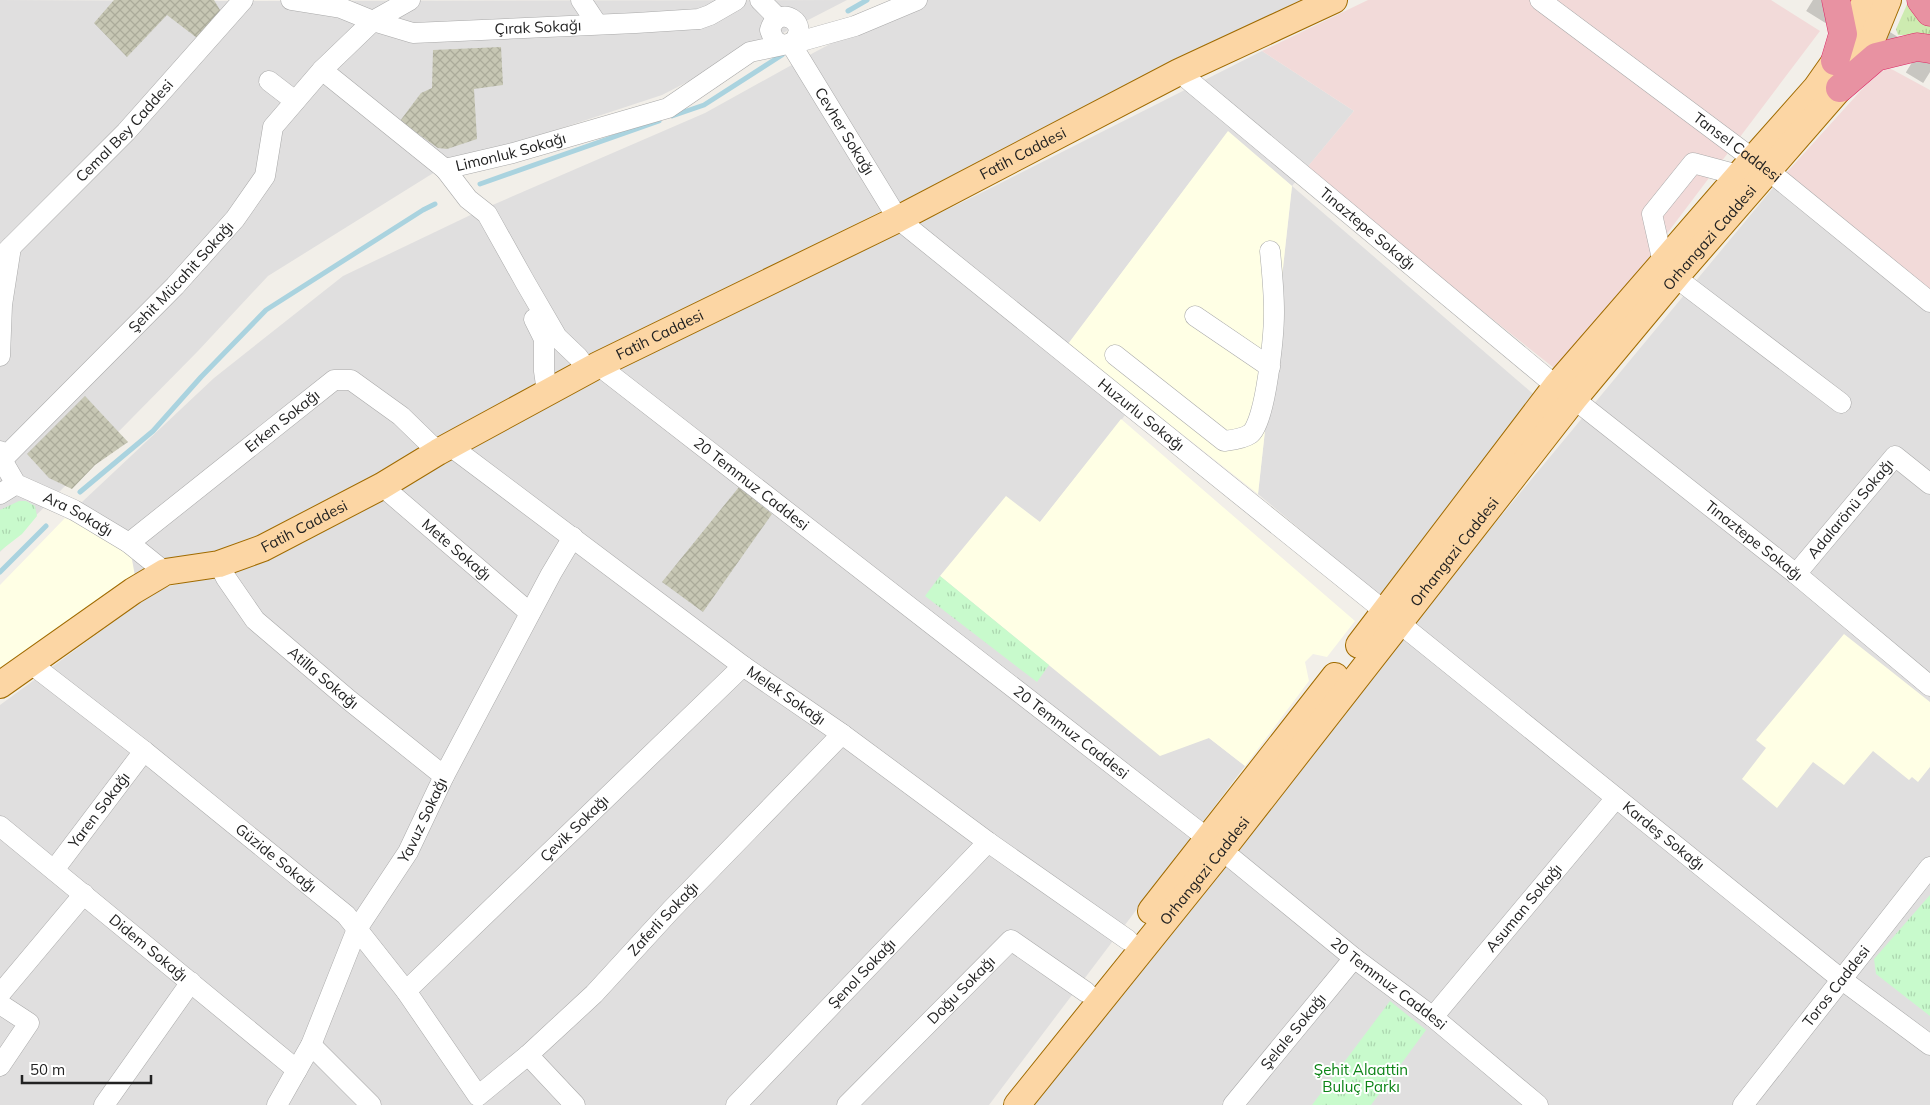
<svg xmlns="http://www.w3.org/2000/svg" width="1930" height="1105" viewBox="0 0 1930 1105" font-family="Mulish,sans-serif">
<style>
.residential{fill:#e0dfdf}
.commercial{fill:#f2dad9}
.education{fill:#ffffe5}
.construction{fill:url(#construction-cross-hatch)}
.grass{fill:url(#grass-tufts)}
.park{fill:url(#park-tufts)}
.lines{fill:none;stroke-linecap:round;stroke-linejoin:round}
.stream{stroke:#aad3df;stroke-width:5}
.major-tunnel{stroke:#c8c6c1;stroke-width:26;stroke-dasharray:26 13;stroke-linecap:butt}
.minor-casing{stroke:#a9a9a9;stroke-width:21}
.major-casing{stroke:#a06b00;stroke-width:28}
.highway-casing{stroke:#dc2a67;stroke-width:29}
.minor{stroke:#fff;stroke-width:20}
.major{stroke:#fcd6a4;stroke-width:26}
.highway{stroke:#e892a2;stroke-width:28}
.labels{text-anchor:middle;stroke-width:4;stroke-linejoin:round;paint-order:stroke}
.street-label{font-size:15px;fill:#222;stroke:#fff}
.park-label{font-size:15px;fill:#0c8416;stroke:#fff}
</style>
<defs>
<pattern id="construction-cross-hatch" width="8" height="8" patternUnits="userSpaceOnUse" patternTransform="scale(1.25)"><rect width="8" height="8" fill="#c7c7b4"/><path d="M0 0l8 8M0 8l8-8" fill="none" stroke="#abab9a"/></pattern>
<pattern id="grass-tufts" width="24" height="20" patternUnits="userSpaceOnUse" patternTransform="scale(1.25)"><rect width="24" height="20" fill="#cdebb0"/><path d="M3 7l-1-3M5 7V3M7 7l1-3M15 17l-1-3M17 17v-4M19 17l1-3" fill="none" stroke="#b0c997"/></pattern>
<pattern id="park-tufts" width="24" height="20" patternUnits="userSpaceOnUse" patternTransform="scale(1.25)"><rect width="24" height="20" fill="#c8facc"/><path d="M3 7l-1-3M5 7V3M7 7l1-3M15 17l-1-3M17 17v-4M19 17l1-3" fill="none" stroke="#acd6af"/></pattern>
</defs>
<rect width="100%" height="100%" fill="#f2efe9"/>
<path class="residential" d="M0 0 216 1 847 0 662 95 443 167 268 276 198 351 0 552Z
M914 0H1305L693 305 258 543 135 576 65 518 214 378 343 276 481 210 705 113 815 52Z
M1262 51 1354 111 1292 186 1538 398 1380 596 1258 494 1292 186 1228 132 1068 344 1138 399 1040 522 1209 738 1245 766 989 1105H0V705L157 590 281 554 595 381 985 191Z
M1777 183 1930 305V1105H1023L1399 639Z"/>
<path class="commercial" d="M1368 0H1771L1820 31 1644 264 1554 368 1305 170 1354 111 1262 51Z
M1884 65 1930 90V303L1777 183Z"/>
<path class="education" d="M1228 131 1292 186 1258 494 1068 344Z
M1121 419 1355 621 1327 657 1313 654 1305 662 1309 681 1245 766 1209 738 1160 756 940 576 1006 496 1040 522Z
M65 518 103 534 131 554 135 576 0 674V585Z
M1844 634 1930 702V767L1918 782 1912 777 1909 780 1873 751 1844 785 1813 762 1777 808 1742 779 1766 748 1756 740Z"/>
<path class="construction" d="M114 0H214L220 10 219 14 197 38 167 15 127 57 94 23Z
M501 47 503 85 474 89 477 139 447 149 438 148 400 121 421 93 432 88 433 50Z
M85 396 128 442 95 465 72 489 49 478 27 454Z
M739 487 772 514 703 612 662 582Z"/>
<path class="grass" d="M1909 0 1930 22V35H1898L1896 29Z"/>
<path class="park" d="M26 501 35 506 37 516 22 534 0 551V510L19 501Z
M940 576 1049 665 1037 682 925 596Z
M1930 895V1016L1876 974 1874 959Z
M1390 1001 1426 1030 1371 1105H1312Z"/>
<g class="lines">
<path class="stream" d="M848 11 867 0
M672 116 704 105 782 55
M480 184 659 121
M80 492 153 431 201 377 266 310 423 210 435 204
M0 572 46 526"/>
<path class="major-tunnel" d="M1813 0 1930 72"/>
<g class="minor-casing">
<g id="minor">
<path id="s1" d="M291 0 341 8 373 21 413 33 636 23 699 19 710 15 736 0"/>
<path id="s2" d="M410 0 373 21 322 70 445 169 513 153 668 108 750 52 792 43C813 24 778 2 770 30L774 40 782 45"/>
<path d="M581 0 597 24"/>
<path d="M760 0 778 18"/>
<path id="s3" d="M917 0 855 26 791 44 898 219 1841 979 1930 1045"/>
<path id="s4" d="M1540 0 1769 171 1930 302"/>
<path id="s5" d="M1179 72 1556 386"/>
<path d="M269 81 295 101"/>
<path d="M445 169 468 199 487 214 525 282 557 337 578 357 588 371"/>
<path id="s6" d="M0 258 126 132 243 0"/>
<path d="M1663 263 1652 214 1693 163 1738 175"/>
<path d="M1675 277 1841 403"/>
<path d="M1195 316 1270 367"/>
<path d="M534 319 544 339V371L547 392"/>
<path d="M1115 355 1224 441C1232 440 1243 439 1250 434 1266 424 1274 332 1274 312 1274 291 1272 271 1270 251"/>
<path d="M0 356 2 305 11 247"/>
<path id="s7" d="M598 365 1207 838 1354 958 1433 1017 1538 1105"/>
<path id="s8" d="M1574 399 1796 574 1930 686"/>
<path id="s9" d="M449 445 743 666 842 734 988 842 1128 940"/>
<path id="s10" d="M0 451 2 460 16 484 74 510 129 543 165 572"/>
<path id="s11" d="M2 460 175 286 235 219 265 176 273 127 322 70"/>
<path id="s12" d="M382 486 530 613"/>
<path d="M0 494 16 484"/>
<path id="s13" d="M129 543 334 380H351L401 416 438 452"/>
<path id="s14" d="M219 564 226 578 255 620 349 700 444 776"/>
<path id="s15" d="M1796 574 1895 456 1930 484"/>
<path id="s16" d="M30 663 144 751 346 915 406 991 478 1096 528 1055 594 994 671 910 842 734"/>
<path id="s17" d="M0 826 297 1070"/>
<path id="s18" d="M54 870 144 751"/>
<path id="s19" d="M406 991 743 666"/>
<path d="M0 994 84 894"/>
<path d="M0 1004 29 1023 0 1066"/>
<path id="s20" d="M1433 1017 1616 798"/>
<path d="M311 1045 371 1105"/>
<path d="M528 1055 575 1105"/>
<path d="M104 1105 191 982"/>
<path id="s21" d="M277 1105 311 1045 357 929 408 852 444 776 551 574 573 537"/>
<path id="s22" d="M736 1105 988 842"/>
<path id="s23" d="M847 1105 1011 940 1086 992"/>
<path id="s24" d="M1233 1105 1354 958"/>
<path id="s25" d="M1743 1105 1930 867"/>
</g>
</g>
<g class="major-casing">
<g id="major">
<path d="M1359 645 1556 386 1753 159 1816 88 1835 61 1866 0"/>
<path id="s26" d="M0 685 133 591 165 572 219 564 263 548 382 486 438 452 598 365 898 219 1179 72 1334 0"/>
<path d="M1151 911 1335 676"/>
<path id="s27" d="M1017 1105 1222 850 1574 399 1679 273 1840 88 1868 49 1888 0"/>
</g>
</g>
<g class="highway-casing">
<path id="highway" d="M1921 0 1930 12
M1835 61 1843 34 1836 0
M1840 88 1876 57 1917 47 1930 49"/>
</g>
<use href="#minor" class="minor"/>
<use href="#major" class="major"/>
<use href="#highway" class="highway"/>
</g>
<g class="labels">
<g class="street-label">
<text dy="5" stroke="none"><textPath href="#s1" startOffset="252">Çırak Sokağı</textPath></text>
<text dy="5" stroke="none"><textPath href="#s6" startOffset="178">Cemal Bey Caddesi</textPath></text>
<text dy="5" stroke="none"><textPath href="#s3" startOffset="236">Cevher Sokağı</textPath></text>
<text dy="5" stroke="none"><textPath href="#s4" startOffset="246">Tansel Caddesi</textPath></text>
<text dy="5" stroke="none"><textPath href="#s2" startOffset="339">Limonluk Sokağı</textPath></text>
<text dy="5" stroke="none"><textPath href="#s26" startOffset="1158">Fatih Caddesi</textPath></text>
<text dy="5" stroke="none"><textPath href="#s5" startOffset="245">Tınaztepe Sokağı</textPath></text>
<text dy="5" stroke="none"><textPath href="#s27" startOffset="1110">Orhangazi Caddesi</textPath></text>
<text dy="5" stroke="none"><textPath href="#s11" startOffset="256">Şehit Mücahit Sokağı</textPath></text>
<text dy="5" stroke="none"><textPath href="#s26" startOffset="752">Fatih Caddesi</textPath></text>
<text dy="5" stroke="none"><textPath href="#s3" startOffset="651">Huzurlu Sokağı</textPath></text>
<text dy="5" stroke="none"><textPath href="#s13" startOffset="196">Erken Sokağı</textPath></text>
<text dy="5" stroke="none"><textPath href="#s7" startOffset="194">20 Temmuz Caddesi</textPath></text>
<text dy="5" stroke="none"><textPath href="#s15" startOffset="85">Adalarönü Sokağı</textPath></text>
<text dy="5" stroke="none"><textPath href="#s10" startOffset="106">Ara Sokağı</textPath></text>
<text dy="5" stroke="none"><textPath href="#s26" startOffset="348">Fatih Caddesi</textPath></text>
<text dy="5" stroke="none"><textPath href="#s8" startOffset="229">Tınaztepe Sokağı</textPath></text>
<text dy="5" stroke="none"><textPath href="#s12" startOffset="98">Mete Sokağı</textPath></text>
<text dy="5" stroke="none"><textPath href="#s27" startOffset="705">Orhangazi Caddesi</textPath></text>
<text dy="5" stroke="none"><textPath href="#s14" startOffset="156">Atilla Sokağı</textPath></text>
<text dy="5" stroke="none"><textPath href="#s9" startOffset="420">Melek Sokağı</textPath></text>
<text dy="5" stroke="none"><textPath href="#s7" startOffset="599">20 Temmuz Caddesi</textPath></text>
<text dy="5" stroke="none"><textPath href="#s18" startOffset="75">Yaren Sokağı</textPath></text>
<text dy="5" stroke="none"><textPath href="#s21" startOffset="321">Yavuz Sokağı</textPath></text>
<text dy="5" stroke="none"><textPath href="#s19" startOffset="234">Çevik Sokağı</textPath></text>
<text dy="5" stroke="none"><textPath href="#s3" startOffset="1322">Kardeş Sokağı</textPath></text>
<text dy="5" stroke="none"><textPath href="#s16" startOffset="314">Güzide Sokağı</textPath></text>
<text dy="5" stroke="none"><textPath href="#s27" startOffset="300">Orhangazi Caddesi</textPath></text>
<text dy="5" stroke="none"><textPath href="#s20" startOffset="142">Asuman Sokağı</textPath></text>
<text dy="5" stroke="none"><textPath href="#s16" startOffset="885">Zaferli Sokağı</textPath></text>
<text dy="5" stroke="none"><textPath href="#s17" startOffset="192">Didem Sokağı</textPath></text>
<text dy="5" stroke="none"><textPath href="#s22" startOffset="182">Şenol Sokağı</textPath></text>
<text dy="5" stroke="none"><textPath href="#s7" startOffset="1004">20 Temmuz Caddesi</textPath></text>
<text dy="5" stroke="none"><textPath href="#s25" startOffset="151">Toros Caddesi</textPath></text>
<text dy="5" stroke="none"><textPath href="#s23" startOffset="162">Doğu Sokağı</textPath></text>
<text dy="5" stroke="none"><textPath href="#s24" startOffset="95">Şelale Sokağı</textPath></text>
</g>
<g class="park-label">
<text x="1361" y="1075">Şehit Alaattin<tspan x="1361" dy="17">Buluç Parkı</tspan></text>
</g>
</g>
<path d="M22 1075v8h129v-8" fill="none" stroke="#222222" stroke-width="2.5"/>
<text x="30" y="1075" font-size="15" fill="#222222" stroke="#ffffff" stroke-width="4" paint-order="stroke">50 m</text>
</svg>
